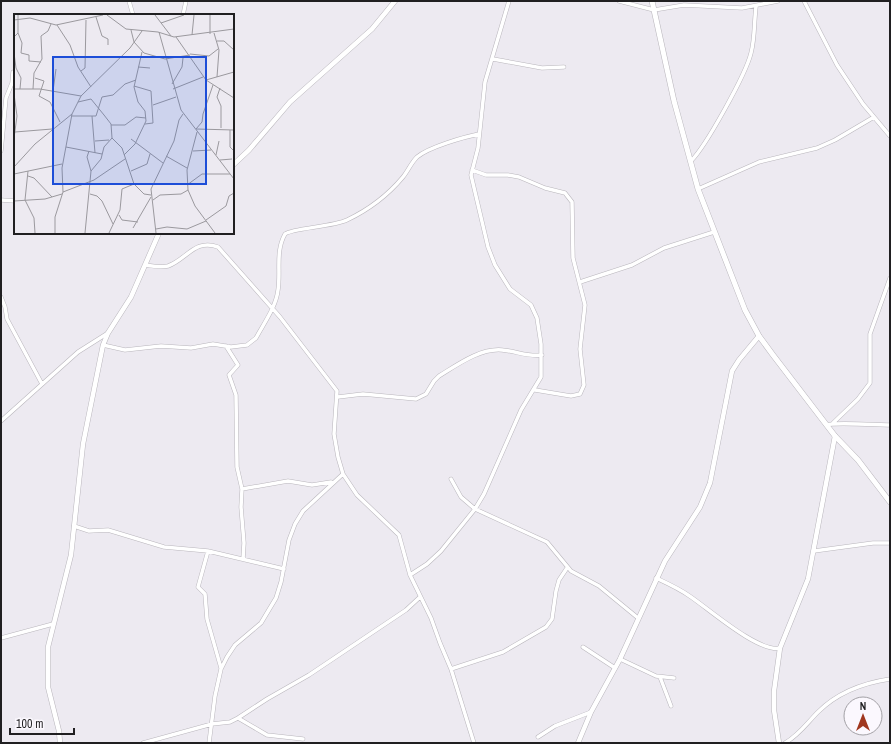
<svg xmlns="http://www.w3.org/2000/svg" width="891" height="744" viewBox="0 0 891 744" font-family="'Archivo Narrow',sans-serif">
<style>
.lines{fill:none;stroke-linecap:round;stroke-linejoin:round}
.minor-casing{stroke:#b9b6bc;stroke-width:4.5}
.tertiary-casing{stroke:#b9b6bc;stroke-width:5.5}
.secondary-casing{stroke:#b9b6bc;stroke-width:6}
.minor{stroke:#fff;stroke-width:3.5}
.tertiary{stroke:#fff;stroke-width:4.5}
.secondary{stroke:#fff;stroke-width:5}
.inset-road{fill:none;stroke:#9b999e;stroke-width:1}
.view{fill:#1d4ed8;fill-opacity:0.15;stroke:#1d4ed8;stroke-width:2}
.inset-edge{fill:none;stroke:#201f21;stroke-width:2}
</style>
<rect width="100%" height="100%" fill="#edeaf1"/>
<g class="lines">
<g class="minor-casing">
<path id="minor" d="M129 1 133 15
M619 1 654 10 684 5 742 8 778 1
M804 1 837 65 863 104 890 136
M183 15 186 1
M493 59 542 68 564 67
M1 151 6 98 12 83 13 72
M691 161C706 146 746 74 751 53 755 38 754 22 756 7
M472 170 486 175H508L519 177 545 188 565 193 572 202 573 258 585 305 580 349 584 385 580 394 571 396 535 390
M698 189 759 162 817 148 835 140 874 117
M1 200 15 201
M146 265C153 266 160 268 168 266 186 260 195 238 218 247L280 317 337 391 334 434 338 457 343 474 357 495 399 535 410 575 431 618 440 643 451 669 474 743
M580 282 632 265 664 248 714 232
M1 297 5 307 7 319 42 384
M103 345 125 350 161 346 191 348 213 344 231 347 247 345 256 338C264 323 276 307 278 290 281 271 275 252 285 234 293 228 332 227 347 220 368 210 388 195 403 177 408 171 411 163 417 157 429 147 464 137 479 134
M226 346 238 365 229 375 236 395 237 467 242 489 241 507 244 543 243 559
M338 397 363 394 416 399 426 394 434 381 439 376C457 365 480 348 502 350 516 351 527 357 542 355
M1 421 78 352 108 333
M833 423 858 399 870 383V334L890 278
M827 425C833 422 879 425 890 425
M451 479 461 497 475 509 547 542 571 571 599 586 638 618
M242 489 288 481 312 485 331 482
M74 526 89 531 108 530 164 547 208 551 284 569
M208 551 198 587 205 594 207 619 221 668
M814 551 873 543H890
M410 575 427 564 441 551 475 509 484 494 521 410 541 377V344L537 318 531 305 510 289 495 265 488 247 471 175 478 148 485 82 509 1
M656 578C669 584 680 589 691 597 710 610 759 653 780 648
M1 638 53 624
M583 647 615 668
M620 659 656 676 674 678
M451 669 503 652 546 627 552 619 556 591 559 580 567 568
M660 677 671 706
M238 718 267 735 303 739
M538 737 555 726 591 712
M143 743 212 724 230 722 238 718 267 699 309 675 406 610 420 597
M209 743 215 696 221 669 227 657 235 645 261 623 276 598 281 582 289 540 295 524 303 511 343 474
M785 743C799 735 807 723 818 712 838 692 863 683 890 679"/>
</g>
<g class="tertiary-casing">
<path id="tertiary" d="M233 165 249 150 290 102 372 29 395 1
M60 743 59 731 48 687V647L71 555 83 444 103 345 108 333 131 297 159 233
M578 743 591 712 620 659 665 561 700 507 710 483 732 371 739 360 759 336
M779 743 774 710V691L780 648 808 579 835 436"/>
</g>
<g class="secondary-casing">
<path id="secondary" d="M652 1 674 101 698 189 745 310 759 336 773 355 835 436 858 460 890 502"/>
</g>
<use href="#minor" class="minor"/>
<use href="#tertiary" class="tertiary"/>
<use href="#secondary" class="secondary"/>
</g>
<g transform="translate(14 14)">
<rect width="220" height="220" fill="#edeaf1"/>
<path class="inset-road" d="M93 1 112 15 144 18 160 23 220 15M141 1 157 22M196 1V20M82 3 88 22 94 25V31M0 6 16 4 42 11 89 1M147 9 170 1M43 11 56 31 64 53 77 73M117 16 120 28 130 39 151 45 176 41M145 18 167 96 220 165M4 19 8 29 7 39 15 41V47L27 48M200 19 205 36 203 63M178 21 180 1M0 23 4 19V1M162 23 192 66 220 84M203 27H210L220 36M0 39 2 54 7 64 6 75M176 40 195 42 204 35M124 53 136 54M67 57 71 54 72 6M21 64 30 67 25 82 36 88 46 108M192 66 220 58M158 70 168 53 169 44M120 72 137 77 139 109 131 110M206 74 203 83 207 92V114M0 75H26L67 82M19 75 20 59 28 45 27 22 34 17 37 10M159 75 189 63M39 77 42 55M0 80 3 102 0 124M64 88 77 85 90 101 97 110 98 124 108 134 120 170 130 180 137 181M139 91 162 83M57 102H82L88 83 99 81 111 70 122 66M78 102 81 139M97 111H111L122 103 132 104M182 115 188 108 189 100 199 71M182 115 220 116M216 116V133L220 137M1 118 38 115M183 118 173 156 174 176 181 192 201 219M117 125 149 149M81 127 95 126M52 133 88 140M75 137 73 143 77 157M179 137 197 136M110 141 121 130 132 107 131 97 124 88 120 73 128 38M202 141 205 127M152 142 173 154M206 146 218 145M0 153 21 130 58 100M14 157 11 186 20 204 21 219M117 157 133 150 136 140M0 160 48 150M14 162 20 164 38 183M173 171 188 160H216M49 178 80 166 111 145M76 180 83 182 88 187 99 210M139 186 146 181 167 180 174 176M0 187 31 185 48 180M105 201 108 206 124 208M192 206 212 192 215 182 220 179M119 214 137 183M142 215 153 213 173 215 192 207M41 219V203L49 178 48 154 58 100 67 82 116 34 128 17M71 219 77 157 87 145 90 133 98 124M95 219 106 196 108 175 120 170M142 219 137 175 160 127 165 106 169 100"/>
<path class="view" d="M39 43H192V170H39Z"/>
<rect width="220" height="220" class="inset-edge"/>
</g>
<rect width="891" height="744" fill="none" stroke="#201f21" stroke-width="4"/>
<g transform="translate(863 716)"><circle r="19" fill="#fbf8fe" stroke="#a3a1a6"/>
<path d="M0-3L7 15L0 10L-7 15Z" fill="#a0371f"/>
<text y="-6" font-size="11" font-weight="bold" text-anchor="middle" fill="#201f21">N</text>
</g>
<path d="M10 728v6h64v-6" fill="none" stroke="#201f21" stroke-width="2"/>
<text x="16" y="728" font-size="12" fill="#201f21" stroke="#fbf8fe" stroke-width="3" paint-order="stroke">100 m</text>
</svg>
